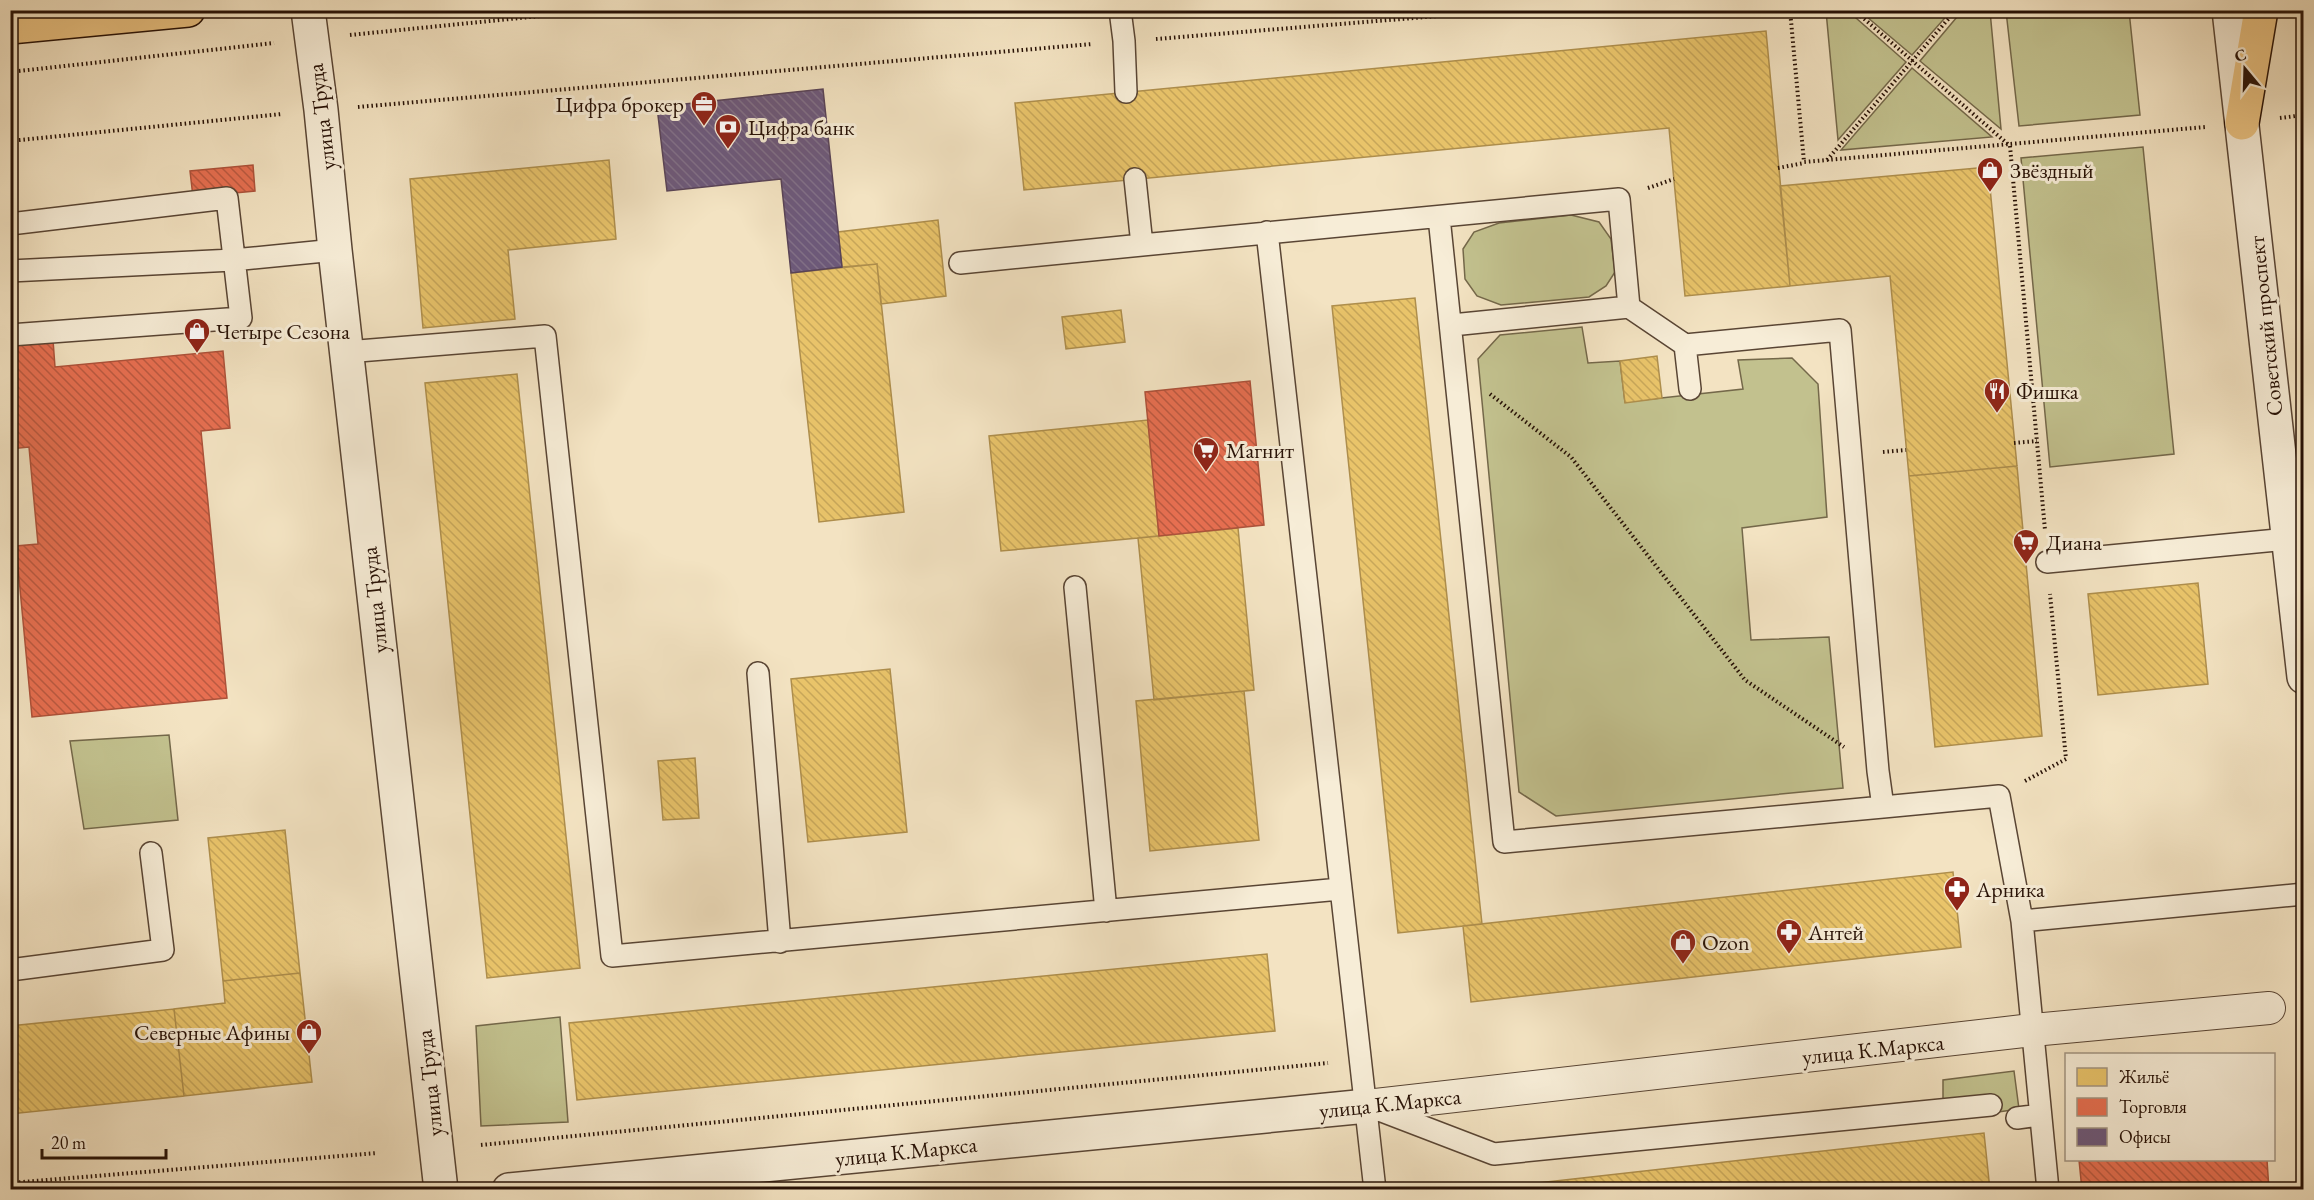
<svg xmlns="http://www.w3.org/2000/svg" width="2314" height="1200" viewBox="0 0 2314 1200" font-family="'EB Garamond',serif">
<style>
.grass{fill:#c2c18e;stroke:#74684a;stroke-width:1.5}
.homes{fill:url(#homes-back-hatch);stroke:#ae8e4c;stroke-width:1.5}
.shops{fill:url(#shops-back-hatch);stroke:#ad523a;stroke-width:1.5}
.offices{fill:url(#offices-back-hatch);stroke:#584357;stroke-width:1.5}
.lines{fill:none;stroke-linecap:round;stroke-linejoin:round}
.service-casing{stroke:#594534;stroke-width:24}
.pedestrian-casing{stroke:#594534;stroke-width:34}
.minor-casing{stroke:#594534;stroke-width:36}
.tertiary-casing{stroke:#594534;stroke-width:36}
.primary-casing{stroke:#261005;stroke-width:36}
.path{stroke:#261005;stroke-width:4;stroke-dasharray:1.5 3;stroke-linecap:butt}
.service{stroke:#f7edd7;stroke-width:21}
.pedestrian{stroke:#f7edd7;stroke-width:32}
.minor{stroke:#f7edd7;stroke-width:33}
.tertiary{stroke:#f7edd7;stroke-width:33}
.primary{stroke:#eac281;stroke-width:33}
.labels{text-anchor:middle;stroke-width:6;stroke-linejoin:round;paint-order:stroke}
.poi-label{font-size:22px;fill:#261005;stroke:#f7edd7;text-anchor:start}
.street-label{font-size:22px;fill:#261005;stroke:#f7edd7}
</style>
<defs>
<pattern id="homes-back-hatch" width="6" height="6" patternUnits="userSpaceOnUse" patternTransform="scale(1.5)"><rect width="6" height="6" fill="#e9c46a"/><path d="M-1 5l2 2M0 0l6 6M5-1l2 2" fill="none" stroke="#c8a75a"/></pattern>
<pattern id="shops-back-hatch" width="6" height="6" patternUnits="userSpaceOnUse" patternTransform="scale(1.5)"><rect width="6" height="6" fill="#e76f51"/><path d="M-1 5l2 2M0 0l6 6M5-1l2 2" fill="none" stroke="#bb5a41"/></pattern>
<pattern id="offices-back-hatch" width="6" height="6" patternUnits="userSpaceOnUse" patternTransform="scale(1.5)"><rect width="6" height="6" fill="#6d597a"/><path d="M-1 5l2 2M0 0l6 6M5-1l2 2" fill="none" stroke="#817088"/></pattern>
</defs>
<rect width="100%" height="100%" fill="#f3e3c2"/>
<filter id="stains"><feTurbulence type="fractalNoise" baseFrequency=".00333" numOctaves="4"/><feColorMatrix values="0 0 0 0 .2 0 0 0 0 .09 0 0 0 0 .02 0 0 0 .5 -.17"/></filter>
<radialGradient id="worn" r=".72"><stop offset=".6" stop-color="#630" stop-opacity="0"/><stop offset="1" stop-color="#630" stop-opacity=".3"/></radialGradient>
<path class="grass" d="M1826 11H1848L1906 62 1838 140Z
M1860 11H1951L1912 55Z
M1962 11H1990L2001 129 1920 61Z
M2006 11H2129L2140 115 2019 126Z
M1912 68 1992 137 1841 150Z
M2143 147 2174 454 2050 467 2021 158Z
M1571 215 1599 222 1611 239 1615 272 1606 286 1589 297 1501 305 1477 296 1465 279 1463 249 1474 232 1499 223Z
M1582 327 1588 363 1620 361 1625 402 1743 389 1738 360 1792 358 1818 384 1827 517 1742 528 1751 640 1829 637 1843 788 1556 816 1519 792 1478 359 1500 335Z
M169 735 178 820 84 829 70 741Z
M560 1017 568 1122 481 1126 476 1026Z
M2014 1071 2019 1109 1998 1112 1943 1100V1080Z"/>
<path class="homes" d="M1766 31 1790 286 1685 296 1669 128 1024 190 1015 103Z
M609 160 616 239 508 250 515 319 423 328 410 179Z
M1988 167 2017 466 1909 476 1890 276 1790 286 1780 186Z
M938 220 946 296 881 304 877 264 842 267 838 232Z
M877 264 904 512 819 522 791 273Z
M1415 298 1482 924 1398 933 1332 306Z
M1121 310 1125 342 1066 349 1062 317Z
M1657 356 1662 398 1625 403 1620 361Z
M517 374 580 968 487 978 425 383Z
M1148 420 1159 536 1001 551 989 436Z
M2017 466 2042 736 1935 747 1909 476Z
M1238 528 1254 690 1154 700 1138 538Z
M2198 583 2208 684 2098 695 2088 594Z
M890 669 907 832 808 842 791 679Z
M1244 691 1259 840 1150 851 1136 701Z
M695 758 699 818 663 820 658 761Z
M285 830 300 973 223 981 208 838Z
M1953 872 1961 947 1471 1002 1463 926Z
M1267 954 1275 1031 577 1100 569 1023Z
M300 973 312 1082 184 1096 174 1009 225 1003 223 981Z
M174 1009 184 1096 10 1114V1026Z
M1984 1133 1990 1190H1484V1189Z"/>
<path class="shops" d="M1311 10H1355L1311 14Z
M253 165 255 191 193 197 190 171Z
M53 340 55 367 223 351 230 428 201 431 227 698 32 717 16 546 38 544 29 447 10 449V344Z
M1250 381 1264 525 1159 536 1145 392Z
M2079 1160H2267L2269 1190H2082Z"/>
<path class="offices" d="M823 89 842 267 791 273 781 179 667 191 657 107Z"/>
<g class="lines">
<g class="service-casing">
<path id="service" d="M1120 10 1124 41 1126 92
M1135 179 1142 245 1619 199 1629 307 1685 345 1840 330 1878 771 1883 807 1999 796 2022 921 2048 1190
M1439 217 1504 842 1883 807
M10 224 227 198 241 318 10 335
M1267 232 1375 1190
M960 263 1142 245
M10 271 233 260 335 250
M1452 325 1629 307
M1685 345 1690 389
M346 352 545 336 612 956 1340 889
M2047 562 2288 539
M1075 587 1106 911
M758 673 780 942
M2022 921 2304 894
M10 970 163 950 151 853
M1374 1108 1494 1154 1991 1105
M2017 1118 2040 1115"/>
</g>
<g class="pedestrian-casing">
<path id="pedestrian" d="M1367 1106 2032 1030 2269 1008"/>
</g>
<g class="minor-casing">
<path id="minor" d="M308 10 321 110 335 250 441 1190
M509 1190 1367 1106"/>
</g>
<g class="tertiary-casing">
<path id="tertiary" d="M2229 10 2304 677"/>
</g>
<g class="primary-casing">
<path id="primary" d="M10 27 188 10
M2242 123 2261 10"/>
</g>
<path class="path" d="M1790 10 1804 162 2205 127
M1854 10 2010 146 2045 530
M350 35 600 10
M1156 39 1512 10
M10 72 274 43
M358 107 1092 44
M2280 118 2304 115
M10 141 282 114
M1827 160 1956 10
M1778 168 1804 163
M1648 188 1674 179
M1490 394 1571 457 1745 680 1844 747
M2014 443 2037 441
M1883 452 1906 450
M2025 781 2066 759 2050 594
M481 1145 1328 1063
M10 1183 377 1153"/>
<use href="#service" class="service"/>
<use href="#pedestrian" class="pedestrian"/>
<use href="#minor" class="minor"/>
<use href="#tertiary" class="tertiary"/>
<use href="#primary" class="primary"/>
</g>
<defs>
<g id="office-pin" transform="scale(1.35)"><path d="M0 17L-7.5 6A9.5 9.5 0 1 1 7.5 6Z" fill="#8f2418" stroke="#f7edd7"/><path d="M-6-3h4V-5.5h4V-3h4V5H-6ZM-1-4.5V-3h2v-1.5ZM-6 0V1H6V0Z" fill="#fff"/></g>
<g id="bank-pin" transform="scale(1.35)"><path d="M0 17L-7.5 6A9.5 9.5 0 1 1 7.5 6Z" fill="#8f2418" stroke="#f7edd7"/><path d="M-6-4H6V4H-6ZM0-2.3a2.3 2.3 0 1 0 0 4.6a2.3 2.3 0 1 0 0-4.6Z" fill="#fff"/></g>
<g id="shop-pin" transform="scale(1.35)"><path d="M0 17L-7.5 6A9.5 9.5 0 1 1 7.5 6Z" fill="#8f2418" stroke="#f7edd7"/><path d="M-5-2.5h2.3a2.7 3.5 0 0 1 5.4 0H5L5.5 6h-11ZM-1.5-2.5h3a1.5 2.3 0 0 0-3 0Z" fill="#fff"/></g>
<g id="restaurant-pin" transform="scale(1.35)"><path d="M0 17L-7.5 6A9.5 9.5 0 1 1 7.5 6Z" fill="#8f2418" stroke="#f7edd7"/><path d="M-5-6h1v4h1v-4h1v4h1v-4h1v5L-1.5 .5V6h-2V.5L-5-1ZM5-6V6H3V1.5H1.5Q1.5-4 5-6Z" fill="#fff"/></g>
<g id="supermarket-pin" transform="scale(1.35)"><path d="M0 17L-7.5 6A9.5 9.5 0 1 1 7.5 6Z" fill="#8f2418" stroke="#f7edd7"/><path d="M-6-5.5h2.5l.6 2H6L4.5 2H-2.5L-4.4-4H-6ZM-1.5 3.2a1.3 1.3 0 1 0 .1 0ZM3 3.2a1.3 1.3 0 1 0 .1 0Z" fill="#fff"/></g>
<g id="pharmacy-pin" transform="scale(1.35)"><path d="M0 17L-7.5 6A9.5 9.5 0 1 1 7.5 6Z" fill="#8f2418" stroke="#f7edd7"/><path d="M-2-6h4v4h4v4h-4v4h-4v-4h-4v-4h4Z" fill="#fff"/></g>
</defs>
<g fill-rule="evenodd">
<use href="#office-pin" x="704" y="104"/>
<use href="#bank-pin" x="728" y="127"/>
<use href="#shop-pin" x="1990" y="170"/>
<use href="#shop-pin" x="197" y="331"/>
<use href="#restaurant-pin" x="1997" y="391"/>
<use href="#supermarket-pin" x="1206" y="450"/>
<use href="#supermarket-pin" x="2026" y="542"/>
<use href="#pharmacy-pin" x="1957" y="889"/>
<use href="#pharmacy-pin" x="1789" y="932"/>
<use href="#shop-pin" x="1683" y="942"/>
<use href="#shop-pin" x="309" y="1032"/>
</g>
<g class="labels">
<g class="poi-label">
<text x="684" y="112" text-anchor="end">Цифра брокер</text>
<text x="748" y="135">Цифра банк</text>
<text x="2010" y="178">Звёздный</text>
<text x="216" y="339">Четыре Сезона</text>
<text x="2016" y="399">Фишка</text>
<text x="1226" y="458">Магнит</text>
<text x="2046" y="550">Диана</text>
<text x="1976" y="897">Арника</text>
<text x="1808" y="940">Антей</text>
<text x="1702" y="950">Ozon</text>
<text x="290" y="1040" text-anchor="end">Северные Афины</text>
</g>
<g class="street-label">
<text transform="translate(321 117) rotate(-97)" y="8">улица Труда</text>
<text transform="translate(2265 326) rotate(-96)" y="8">Советский проспект</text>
<text transform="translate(374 600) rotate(-96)" y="8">улица Труда</text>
<text transform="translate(1873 1049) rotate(-6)" y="8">улица К.Маркса</text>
<text transform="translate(429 1083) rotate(-96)" y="8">улица Труда</text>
<text transform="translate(1390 1103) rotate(-6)" y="8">улица К.Маркса</text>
<text transform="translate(906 1151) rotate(-6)" y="8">улица К.Маркса</text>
</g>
</g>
<rect width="2314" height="1200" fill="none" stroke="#f3e3c2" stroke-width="36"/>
<rect x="12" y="12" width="2290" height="1176" fill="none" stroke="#261005" stroke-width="3"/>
<rect x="18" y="18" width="2278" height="1164" fill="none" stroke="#261005" stroke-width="1.5"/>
<rect x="2065" y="1053" width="210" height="108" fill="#f7edd7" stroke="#a39583" stroke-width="1.5"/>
<rect x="2077" y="1068" width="30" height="18" fill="#e9c46a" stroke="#a39583" stroke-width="1.5"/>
<text x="2119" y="1083" font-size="18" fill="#261005">Жильё</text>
<rect x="2077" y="1098" width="30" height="18" fill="#e76f51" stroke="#a39583" stroke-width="1.5"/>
<text x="2119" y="1113" font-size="18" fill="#261005">Торговля</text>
<rect x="2077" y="1128" width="30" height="18" fill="#6d597a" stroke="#a39583" stroke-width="1.5"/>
<text x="2119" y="1143" font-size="18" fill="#261005">Офисы</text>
<g transform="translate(2245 69) rotate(341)" stroke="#f7edd7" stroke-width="4.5" paint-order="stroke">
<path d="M0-4.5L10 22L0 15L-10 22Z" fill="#261005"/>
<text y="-9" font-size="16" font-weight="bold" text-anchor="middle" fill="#261005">С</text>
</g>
<path d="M42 1149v9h124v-9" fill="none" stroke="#261005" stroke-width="3"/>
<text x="51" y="1149" font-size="18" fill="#261005" stroke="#f7edd7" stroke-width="4.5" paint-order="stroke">20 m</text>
<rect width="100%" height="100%" filter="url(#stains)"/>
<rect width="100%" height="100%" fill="url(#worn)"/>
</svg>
